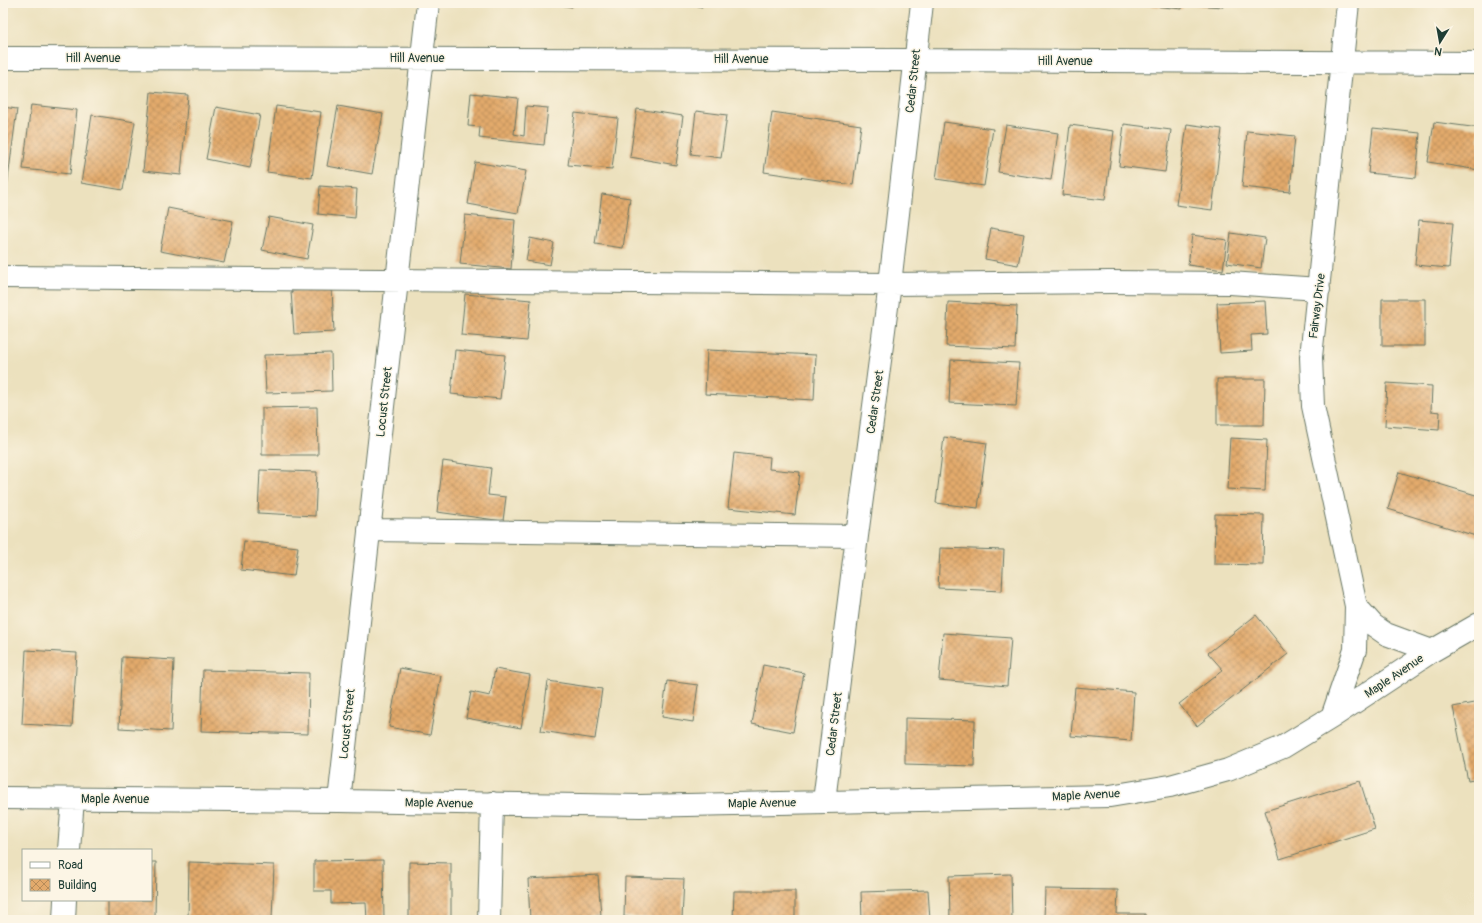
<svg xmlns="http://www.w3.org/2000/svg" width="1482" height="923" viewBox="0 0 1482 923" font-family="Pangolin,sans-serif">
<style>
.building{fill:url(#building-cross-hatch)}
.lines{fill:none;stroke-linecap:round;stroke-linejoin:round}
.minor-casing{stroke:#677664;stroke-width:24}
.minor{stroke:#fff;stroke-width:22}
.labels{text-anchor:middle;stroke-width:3;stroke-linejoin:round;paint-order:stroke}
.street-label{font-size:12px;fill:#1f3d34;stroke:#fcf5e5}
</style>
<defs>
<pattern id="building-cross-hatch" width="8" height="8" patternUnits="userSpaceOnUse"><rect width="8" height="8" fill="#e3aa6c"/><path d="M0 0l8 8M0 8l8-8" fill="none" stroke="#b78c5a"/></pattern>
</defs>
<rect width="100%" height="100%" fill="#fcf5e5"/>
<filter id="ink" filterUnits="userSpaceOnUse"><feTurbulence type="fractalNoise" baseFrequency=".025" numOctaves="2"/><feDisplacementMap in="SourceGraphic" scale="8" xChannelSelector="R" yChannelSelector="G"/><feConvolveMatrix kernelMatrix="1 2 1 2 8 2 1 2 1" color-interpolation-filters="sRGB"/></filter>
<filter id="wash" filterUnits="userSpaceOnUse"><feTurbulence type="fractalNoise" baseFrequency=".012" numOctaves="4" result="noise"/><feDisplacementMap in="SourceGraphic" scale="16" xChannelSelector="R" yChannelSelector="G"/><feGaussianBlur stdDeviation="0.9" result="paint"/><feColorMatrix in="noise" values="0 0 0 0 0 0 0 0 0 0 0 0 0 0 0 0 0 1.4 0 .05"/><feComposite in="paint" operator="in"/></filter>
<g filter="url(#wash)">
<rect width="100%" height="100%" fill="#ece1be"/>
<g id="blocks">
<path class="building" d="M548 3H573L572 7Z
M683 3H702V7Z
M1118 3H1134V6L1118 4Z
M1144 3H1183L1182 9 1144 5Z
M1195 3H1223V7L1195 5Z
M151 92 188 95 181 175 143 171Z
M471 93 518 98 514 134 524 136 526 106 548 108 544 145 479 138 480 127 468 126Z
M31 105 77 110 70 174 23 169Z
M276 106 321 112 312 178 267 172Z
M338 106 383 114 372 174 327 166Z
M3 107 17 109 4 210H3Z
M216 107 260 115 250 168 206 159Z
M637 109 683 116 676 165 630 157Z
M696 111 727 115 721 158 691 154Z
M772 112 861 125 853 185 764 172Z
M575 113 618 118 612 169 568 165Z
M92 115 135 122 123 190 81 183Z
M944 122 993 129 984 186 936 179Z
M1434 122 1479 128V170L1428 162Z
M1124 124 1171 130 1165 172 1119 166Z
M1187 124 1222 129 1212 210 1176 205Z
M1006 125 1058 133 1051 180 998 172Z
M1070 125 1114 131 1105 200 1062 195Z
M1373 128 1420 133 1416 178 1368 173Z
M1247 131 1295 136 1290 192 1242 187Z
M475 162 526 171 518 213 468 204Z
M320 186 357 189 355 218 318 214Z
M602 194 630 198 623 248 595 244Z
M168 208 233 221 224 263 160 251Z
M465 215 515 220 511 269 460 264Z
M269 217 313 225 307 259 262 250Z
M1419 220 1453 223 1449 268 1415 265Z
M991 228 1024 234 1018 265 985 259Z
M1231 233 1265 238 1261 268 1227 263Z
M1192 235 1227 240 1223 270 1188 265Z
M530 238 554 243 550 265 526 261Z
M332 289 334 332 294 334 291 291Z
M465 294 531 300 527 341 461 335Z
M1382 299H1425V346H1382Z
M1265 301 1267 334 1251 335 1252 351 1220 353 1217 303Z
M948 302 1017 306 1015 349 946 346Z
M455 350 505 355 500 399 451 394Z
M707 350 816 355 814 400 705 394Z
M331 353 332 391 266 393 264 355Z
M951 360 1019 363 1016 406 949 403Z
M1217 379H1265L1264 425H1217Z
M1387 383 1432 386 1431 411 1440 412 1439 430 1385 426Z
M317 407 318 455H262V408Z
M944 437 987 443 978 508 936 503Z
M1230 438 1267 440 1265 491 1227 489Z
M734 453 770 457 769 469 800 472 795 515 728 508Z
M443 461 491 468 488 495 506 497 503 521 437 512Z
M260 470 317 472 315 516 258 513Z
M1399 472 1479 496V537L1388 509Z
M1215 514 1264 515 1263 565 1214 564Z
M244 541 298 547 294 576 241 570Z
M940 548 1004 550 1002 591 938 588Z
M1256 615 1288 654 1197 726 1179 704 1223 670 1208 653Z
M943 633 1011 638 1007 686 939 680Z
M26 650 77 653 72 727 22 724Z
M122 657 174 660 171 731 119 728Z
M763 665 804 673 793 732 752 724Z
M400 668 441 676 430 735 389 727Z
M495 669 530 675 521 728 466 718 471 692 490 696Z
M203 670 309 673 308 734 201 731Z
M548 681 602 689 595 739 541 731Z
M667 681 698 685 693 722 662 717Z
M1075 687 1134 692 1131 741 1071 736Z
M1479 702V779L1468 781 1453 707Z
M905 718 975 720 974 766 905 764Z
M1360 781 1375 829 1280 859 1265 811Z
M383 860 384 920H367L366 903 331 904V891H314V861Z
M151 862H156L155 918 108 917V900H151Z
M189 862 274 865 272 920 188 919Z
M409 862 451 863V920H409Z
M1011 874 1012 920H950L949 876Z
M598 875 601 916 530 920 528 879Z
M625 877 684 879 682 919 624 917Z
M1045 889 1118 890 1117 914H1145V920H1044Z
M928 890 930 920H862L861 892Z
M734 891H795V920H733Z"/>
</g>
</g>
<g filter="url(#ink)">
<use href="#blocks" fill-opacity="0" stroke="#677664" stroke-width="1"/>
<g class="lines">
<g class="minor-casing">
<path id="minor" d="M3 58 916 60 1479 63
M3 277 890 284 1111 282 1230 283 1319 289
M369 530 857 536
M1356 606 1373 625 1386 634 1432 651
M1332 717 1355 650 1356 606 1313 406 1311 357 1348 3
M3 798 339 801 640 806 1110 796 1170 786 1228 770 1283 747 1332 717 1432 651 1479 624
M339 801 428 3
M824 801 857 536 890 284 922 3
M69 850 73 799
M64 920 65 900
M489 920 492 803"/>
</g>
<use href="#minor" class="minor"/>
</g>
</g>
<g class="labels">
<g class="street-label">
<text x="93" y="62">Hill Avenue</text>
<text x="417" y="62">Hill Avenue</text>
<text x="741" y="63">Hill Avenue</text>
<text x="1065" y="65">Hill Avenue</text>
<text transform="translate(913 81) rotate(-84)" y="4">Cedar Street</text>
<text transform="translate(1317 306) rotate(-83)" y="4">Fairway Drive</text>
<text transform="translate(384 402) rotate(-84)" y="4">Locust Street</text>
<text transform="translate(875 402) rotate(-82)" y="4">Cedar Street</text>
<text transform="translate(1394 676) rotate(-34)" y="4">Maple Avenue</text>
<text transform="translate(347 724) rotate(-84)" y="4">Locust Street</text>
<text transform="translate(834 724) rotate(-83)" y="4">Cedar Street</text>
<text transform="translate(1086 795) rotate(-3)" y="4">Maple Avenue</text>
<text x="115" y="803">Maple Avenue</text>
<text transform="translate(439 803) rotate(1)" y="4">Maple Avenue</text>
<text transform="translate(762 803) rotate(-1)" y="4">Maple Avenue</text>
</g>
</g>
<rect width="1482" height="923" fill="none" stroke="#fcf5e5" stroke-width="16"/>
<rect x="22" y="849" width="130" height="52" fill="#fcf5e5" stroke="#a4ab9e"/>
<rect x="30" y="862" width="20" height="6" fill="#ffffff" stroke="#a4ab9e"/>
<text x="58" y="869" font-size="12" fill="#1f3d34">Road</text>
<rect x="30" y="879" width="20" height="12" fill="url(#building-cross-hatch)" stroke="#a4ab9e"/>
<text x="58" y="889" font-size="12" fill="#1f3d34">Building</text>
<g transform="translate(1440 42) rotate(191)" stroke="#fcf5e5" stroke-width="3" paint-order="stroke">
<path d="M0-3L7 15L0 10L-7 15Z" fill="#1f3d34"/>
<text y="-6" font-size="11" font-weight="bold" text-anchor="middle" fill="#1f3d34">N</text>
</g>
</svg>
